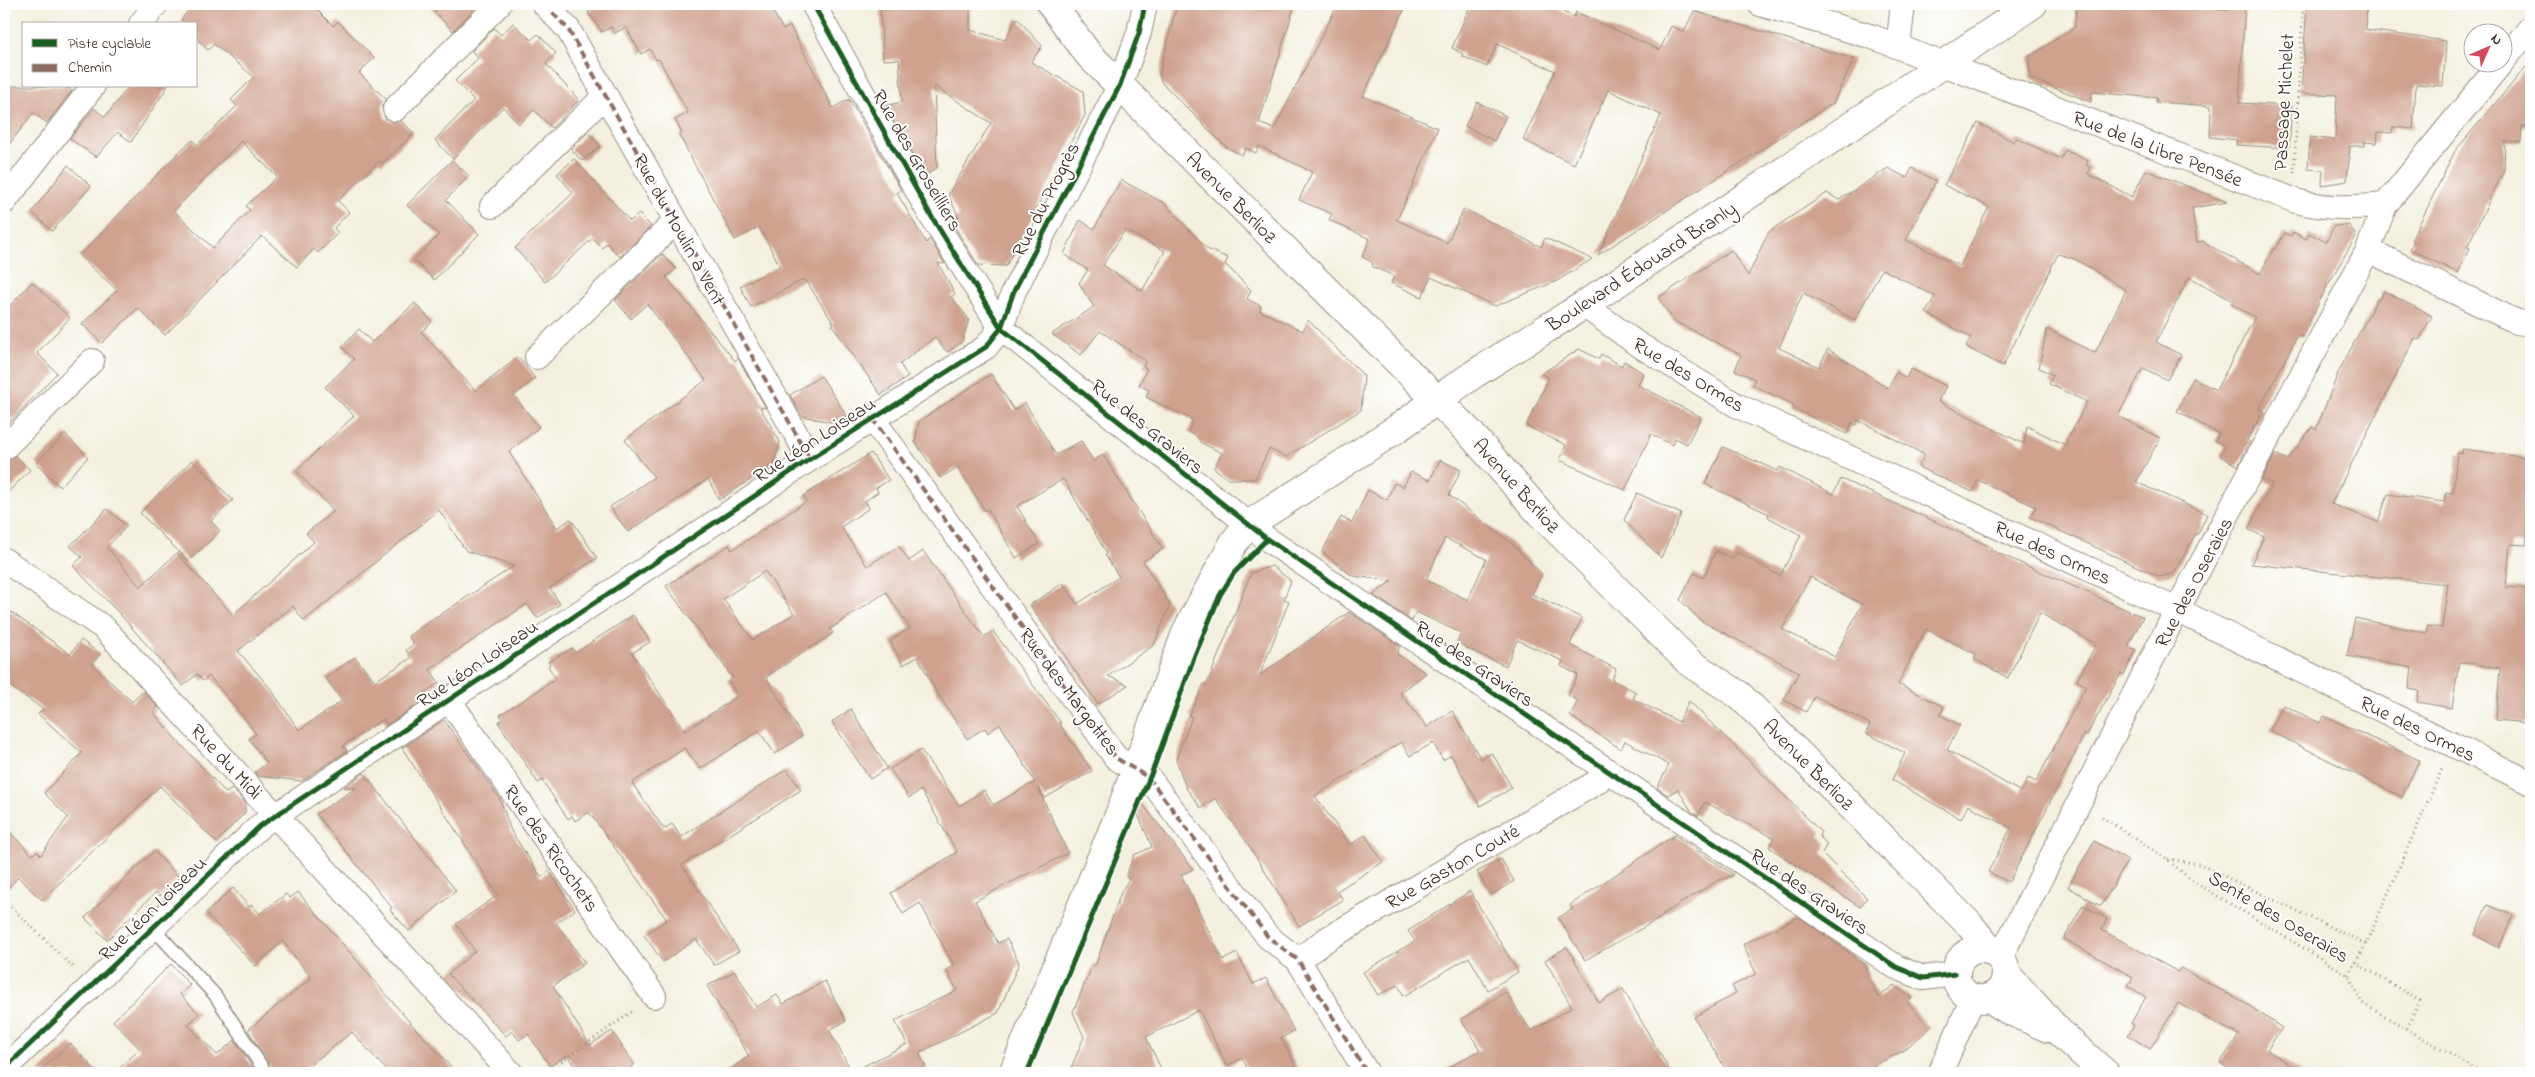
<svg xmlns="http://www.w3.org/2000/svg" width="2535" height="1077" viewBox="0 0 2535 1077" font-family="'Indie Flower',sans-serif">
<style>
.building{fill:#cfa18e;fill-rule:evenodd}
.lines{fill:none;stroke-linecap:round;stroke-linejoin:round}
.service-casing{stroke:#978d7e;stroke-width:15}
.minor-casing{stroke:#978d7e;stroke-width:26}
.tertiary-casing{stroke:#978d7e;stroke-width:30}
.secondary-casing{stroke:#978d7e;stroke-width:30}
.path{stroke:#978d7e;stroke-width:3;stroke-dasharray:1 4;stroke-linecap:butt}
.service{stroke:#fff;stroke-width:12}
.minor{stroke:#fff;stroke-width:24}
.tertiary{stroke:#fff;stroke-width:28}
.secondary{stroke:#fff;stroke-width:28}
.quiet{stroke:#8d6e63;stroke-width:4;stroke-dasharray:8 4;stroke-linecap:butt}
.cycleway-casing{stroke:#fff;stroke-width:8}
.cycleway{stroke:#1b5e20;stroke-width:5}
.labels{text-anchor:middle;stroke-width:4;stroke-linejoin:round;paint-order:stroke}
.street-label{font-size:20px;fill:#3b2a1e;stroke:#fff}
</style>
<rect width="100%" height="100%" fill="#fff"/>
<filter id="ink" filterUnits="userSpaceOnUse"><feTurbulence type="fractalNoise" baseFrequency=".02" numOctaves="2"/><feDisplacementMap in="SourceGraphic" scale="10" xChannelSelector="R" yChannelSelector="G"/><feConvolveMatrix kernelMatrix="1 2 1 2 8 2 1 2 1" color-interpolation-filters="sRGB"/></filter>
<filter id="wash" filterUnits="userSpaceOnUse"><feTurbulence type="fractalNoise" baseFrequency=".0096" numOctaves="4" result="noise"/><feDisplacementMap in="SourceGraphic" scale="20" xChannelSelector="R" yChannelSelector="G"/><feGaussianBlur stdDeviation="1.12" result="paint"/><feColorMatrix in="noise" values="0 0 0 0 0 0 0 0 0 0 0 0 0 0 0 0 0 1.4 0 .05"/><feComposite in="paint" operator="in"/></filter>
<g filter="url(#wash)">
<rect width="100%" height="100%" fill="#f3f0df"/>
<g id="blocks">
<path class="building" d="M193 4H311L333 26 338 21 374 58 359 73 386 99 382 106 385 118 392 122 401 121 414 133 382 164 379 161 338 201 349 212 334 228 338 233 318 253 314 249 297 267 262 236 165 335 138 308 102 343 82 324 117 290 79 256 182 149 193 140 197 145 237 106 231 100 254 77 214 44 208 50 196 38V24H186L181 20ZM241 141 277 177 246 206 250 210 213 248 174 211Z
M427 4H471L475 8 453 31Z
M598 4H769L783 30 790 26 833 108 849 99 901 190 897 193 926 243 930 239 945 264 938 263 955 294 951 297 969 319 962 342 947 352 935 337 900 364 908 377 881 395 832 325 834 324 805 279 751 307 740 286 780 266 759 227 735 240 679 135 682 133 675 120 688 113 659 59 656 60 650 49 641 54 626 27 615 33 611 27 602 32 588 12 600 6Z
M880 4H970V30L1005 40 1017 18 1042 46 1031 62 1083 91 1085 115 1006 266 978 265 951 221 959 217 948 195 991 123 934 86 937 168 924 176 885 106 902 102 899 59 883 60Z
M1177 4H1295L1259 123 1274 129 1338 4H1407L1363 96 1438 128 1397 220 1447 243 1464 209 1541 247 1545 238 1592 259 1557 281 1495 306 1431 277 1422 297 1391 283 1394 276 1373 267 1372 262 1362 257 1370 239 1329 220 1332 214 1299 200 1312 172 1259 146 1256 153 1246 148 1242 155 1226 147 1162 83 1159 75Z
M1471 4H1545L1574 17 1576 12 1660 50 1671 26 1684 32 1694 11 1854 59 1833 103 1598 255 1661 115 1608 90 1574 164 1523 140 1555 71 1497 44 1487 67 1462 56 1463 54 1452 48Z
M2076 4H2162L2226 9 2245 5 2239 103 2292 106 2289 148 2236 145 2237 140 2210 137 2211 106 2156 102 2157 98 2092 92 2091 102 2030 78 2029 57 2075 27Z
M2307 4H2367L2366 30 2446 41 2443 86 2416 84 2413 129 2393 127 2392 133 2378 132 2377 143 2364 142V146H2350L2347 181 2322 185 2323 170 2308 169 2310 137 2335 140 2337 95 2301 93Z
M513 23 531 40 538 34 556 53 546 64 579 100 552 128 534 110 519 124 503 107 453 159 435 140 474 100 455 81 478 58 472 51 494 28 501 35Z
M2531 61V127L2522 126 2521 142 2505 141 2504 170 2467 247 2470 248 2458 273 2410 249 2414 241 2412 239 2455 151Z
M4 86H65L72 91 47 123 33 113 4 151Z
M129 86H168L131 142 118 132 96 157 70 139 94 108 105 117Z
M1477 102 1506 116 1494 141 1465 126Z
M1978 123 2014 142 2016 138 2061 159 2065 150 2088 161 2086 165 2091 168 2088 174 2132 197 2146 170 2227 202 2192 208 2197 242 2202 241 2260 274 2273 249 2274 250 2285 233 2291 236 2293 232 2306 239 2309 233 2326 242 2334 226 2349 225 2356 236 2326 288 2302 337 2298 335 2259 409 2263 411 2247 440 2250 442 2238 466 2220 456 2225 446 2215 441 2219 434 2177 411 2193 378 2216 390 2255 317 2231 304 2233 301 2189 277 2156 342 2181 355 2167 380 2143 368 2118 416 2160 438 2136 482 2207 514 2198 534H2196L2174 573 2160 577 2030 517 2036 507 1978 480 1973 492 1918 467 1925 455 1858 420 1856 425 1852 423 1847 434 1793 408 1794 405 1753 385 1755 379 1735 370 1741 355 1674 321 1658 298 1731 250 1748 276 1768 233 1777 226 1827 193 1839 200 1888 168 1907 178 1912 168 1936 181 1906 240 1960 266 1989 207 1944 185ZM2058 254 2075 259 2126 290 2095 353 2047 329 2039 368 2053 375 2049 384 2087 402 2065 445 2027 426 2024 444 1938 401 1946 386 1911 369 1906 378 1896 372 1888 388 1828 349 1819 367 1779 348 1803 293 1855 320 1882 269 1935 296 1926 313 1971 337 1966 347 2003 366Z
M588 132 600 146 582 161 571 149Z
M574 159 630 221 639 214 651 226 620 257 607 243 602 248 593 238 545 282 515 248 573 193 557 174Z
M452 160 469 176 446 200 479 234 434 280 414 260 439 235 407 205Z
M68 165 91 186 52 231 32 212Z
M1121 180 1164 203 1207 249 1228 258 1225 264 1251 290 1247 299 1261 306 1260 311 1303 331 1308 320 1364 376 1361 410 1286 457 1269 449 1255 479H1228L1214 468 1222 453 1200 442 1198 437 1188 432 1193 420 1146 397 1149 390 1139 385 1147 369 1143 366 1146 361 1100 331 1081 355 1052 334 1094 307 1079 283 1088 270 1064 254 1080 220 1094 229ZM1125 230 1165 251 1142 291 1103 265Z
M662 254 676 269 666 277 735 361 738 358 766 408 760 407 780 442 774 464 719 500 708 479 628 532 610 507 654 477 625 440 706 380 647 304 631 319 615 300Z
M32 282 70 318 37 353 57 373 4 428V312Z
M2384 291 2432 316 2419 340 2415 338 2331 504 2378 522 2388 494 2444 502 2446 492 2453 493 2457 453 2462 454V449L2531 458V499L2526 545 2510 544 2506 587 2531 589V723L2496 720 2500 668 2459 662 2452 708 2417 702 2419 691 2409 689 2412 668 2347 656 2355 618 2427 633 2428 626 2442 628 2448 584 2251 564 2264 537 2248 529 2272 484 2262 479 2275 454 2288 460 2312 427 2316 430 2338 373 2377 299 2379 300Z
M415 303 432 322 421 332 476 391 518 357 535 378 514 396 539 427 509 452 557 528 571 519 597 558 550 588 560 604 537 618 527 604 430 669 439 683 424 693 428 698 387 725 383 719 343 746 347 751 302 781 258 776 255 772 267 763 249 739 256 734 242 715 209 676 203 681 197 674 183 686 117 611 73 566 82 557 70 546 107 509 127 526 107 547 140 587 177 553 233 615 314 542 306 533 334 511 296 471 354 416 325 387 354 359 342 347 359 329 372 342ZM439 510 466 551 514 566 408 636 414 644 406 650 411 658 375 681 355 657 326 678 342 701 299 730 270 688 238 651 293 606 304 621Z
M1579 349 1599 359 1601 354 1622 366 1624 361 1643 373 1638 385 1701 417 1687 444 1675 438 1672 445 1651 434 1625 490 1560 460 1566 445 1526 426 1549 378 1541 374Z
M991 374 1014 410 1025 403 1056 455 1081 441 1093 461 1103 455 1163 549 1143 561 1170 605 1154 645 1108 676 1128 685 1098 704 1030 605 1063 583 1077 604 1119 577 1105 555 1107 554 1064 480 1063 479 1017 506 1039 544 1016 558 988 509 985 511 958 467 940 478 915 442 919 421Z
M821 376 848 418 840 424 802 416 790 395Z
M65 434 88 457 60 487 36 463Z
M1723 447 1778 471 1780 467 1833 494 1841 479 1991 547V550L2143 617 2128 646 2136 650 2124 675 2121 673 2087 735 2085 734 2009 882 1988 872 2011 828 1968 805 1961 819 1892 780 1905 753 1866 733 1870 724 1815 696 1806 712 1784 700 1799 672 1701 621 1680 600 1694 573 1703 578 1716 551 1733 559 1737 552 1780 576 1801 535 1768 517 1769 514 1705 484ZM1810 577 1862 604 1835 657 1782 629ZM2040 613 2096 644 2077 681 2086 686 2036 782 2028 778 2021 792 1947 750 1960 725 1940 715 1944 707 1898 684 1926 629 1976 654 1974 659 2008 678Z
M871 453 889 480 876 488 878 492 865 501 869 508 841 527 867 566 899 546 909 561 923 551 984 637 993 631 1061 723H1059L1092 771 1045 798 1038 788 1068 853 975 901 998 943 1007 939 1019 963 998 1013 919 1053 926 1067 913 1073H725L749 1056 707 986 735 971 756 1007 777 995 783 1004 825 981 846 1021 829 1030 852 1072 907 1044 895 1021 957 990 946 970 954 966 920 903 903 914 891 893 957 852 921 790 909 798 890 769 921 750 959 806 984 790 993 805 1035 782 1000 724 988 733 985 728 967 739 933 686 918 657 903 665 890 641 910 628 886 592 830 629 833 633 766 677 802 736 775 754 759 731 700 769 685 748 632 783 664 829 672 824 681 837 787 769 801 790 682 865 739 951 714 965 696 939 663 962 644 935 667 920 589 812 575 821 572 816 568 819 542 780 538 783 498 722 503 719 500 715 556 679 548 666 550 664 548 662 572 648 575 653 633 615 650 642 632 653 685 731 738 696 728 681 733 678 666 586 729 545 732 550 807 501 803 496ZM765 571 794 614 753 640 723 599Z
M16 456 30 470 4 496V461Z
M192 460 233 500 211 521 220 531 188 561 140 513Z
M1440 460 1461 470 1449 495 1511 543 1542 574 1532 594 1582 618 1570 645 1616 669 1612 680 1636 692 1633 699 1679 722 1689 701 1821 832 1819 836 1827 844 1822 853 1867 898 1860 907 1769 847 1774 838 1705 802 1698 816 1692 812 1678 789 1668 795 1657 788 1669 765 1625 741 1621 749 1570 716 1578 701 1568 695 1578 675 1561 666 1563 661 1517 640 1506 666 1468 649 1457 642 1461 633 1416 612 1412 621 1373 595 1392 581 1353 576 1322 552 1341 517 1352 523 1368 490 1387 500 1394 483 1403 487 1411 472 1430 480ZM1445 538 1486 559 1468 600 1426 580Z
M1637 493 1681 514 1661 558 1624 520Z
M1272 566 1291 581 1284 599 1289 601 1260 675 1349 612 1400 646 1397 654 1426 673 1400 693 1427 727 1452 711 1481 759 1492 753 1512 788 1480 806 1451 755 1443 760 1433 743 1410 756 1401 742 1315 796 1350 845 1365 835 1383 862 1337 891 1343 900 1299 926 1246 841 1215 798 1201 808 1186 788 1176 759 1192 717 1189 716 1204 684H1207L1251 573Z
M4 607 70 654 81 640 100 654 92 664 132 702 143 691 158 707 153 712 174 737 226 793 232 789 245 802V813L216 842 160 786 42 900 18 877 4 893V826L32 855 37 851 41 855 68 817 44 793 82 753 38 714 43 709 4 682Z
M2283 705 2320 723 2324 716 2419 760 2402 797 2270 731Z
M851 709 887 768 870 779 832 722Z
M444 720 500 799 511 831 541 877 549 871 575 910 556 923 585 963 553 986 590 1045 612 1031 634 1065 621 1073H579L567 1055 550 1066 528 1034 519 1040 512 1031 506 1036 448 974 475 951 456 924 498 895 402 748Z
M364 773 456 891 409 931 390 910 392 908 316 814 356 788 344 787Z
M1141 802 1193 869 1181 875 1223 960 1237 953 1253 984 1266 978 1294 1031 1281 1038 1300 1073H1250L1242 1058 1227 1066 1199 1010 1146 1037 1163 1073H1069L1084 1037 1073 1012 1092 966 1096 964 1121 892 1129 879 1126 876 1134 855 1152 847 1137 812Z
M1675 835 1734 875 1717 881 1663 914 1664 916 1585 960 1558 918 1573 909 1570 905Z
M2094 841 2128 860 2101 906 2068 887Z
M154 851 179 877 160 896 156 892 107 940 85 918Z
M1501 859 1514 881 1491 895 1477 872Z
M233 888 249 907 252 905 260 914 286 894 290 898 298 892 414 1027 457 1073H389L352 1032 300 1073H274L248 1030 311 978 283 941 255 966 206 913Z
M1470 891 1518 972 1488 990 1469 957 1404 996 1398 985 1378 995 1363 972 1415 941 1408 931Z
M2083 905 2107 919 2102 930 2178 972 2181 968 2248 1005 2282 1028 2267 1050 2303 1073H2235L2220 1063 2239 1035 2178 1003 2150 1049 2128 1035 2134 1025 2131 1023 2146 997 2128 986 2133 977 2064 939Z
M2487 905 2513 915 2499 948 2475 935Z
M1799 917 1864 964 1878 998 1894 985 1912 999 1907 1002 1930 1028 1903 1051 1858 1073H1728L1694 1017 1736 993 1732 986 1756 974 1743 944Z
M1567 947 1599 1003 1623 989 1671 1073H1439L1480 1050 1461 1019 1506 992 1531 1031 1572 1007 1545 960Z
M171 964 190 985 180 994 199 1014 188 1025 217 1055 235 1040 256 1073H114L140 1049 113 1021Z
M70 1043 98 1073H38Z"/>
</g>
</g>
<g filter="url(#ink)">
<use href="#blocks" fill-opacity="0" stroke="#978d7e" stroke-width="1"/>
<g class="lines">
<g class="service-casing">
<path id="service" d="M153 928 215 995 266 1073"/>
</g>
<g class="minor-casing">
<path id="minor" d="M544 4 568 29 810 459
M813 4 930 214 1001 328 1267 539 1896 967 1923 978 1955 974
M1760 4 1873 37 2296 201C2326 209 2354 208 2385 205
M141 24 156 4
M1898 47 1903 4
M2502 62 2531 27
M395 109 499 4
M4 202 93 86
M492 206 605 96
M2368 250 2517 322 2531 324
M1584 305 1636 343 1736 405 2177 610 2531 783
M537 357 676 221
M872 418 1116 758 1149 778 1268 937 1298 960 1367 1073
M4 448 92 361
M4 560 104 628 511 1073
M449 700 654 996
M2000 958 2177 610 2368 250 2385 205 2502 62
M1298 960 1327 939 1597 782 1605 770
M4 1069 260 826 810 459 986 347 1001 328 1014 291 1120 85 1139 33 1145 4
M1940 1073 1973 998"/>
</g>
<g class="tertiary-casing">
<path id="tertiary" d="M1437 400 1474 374 1584 305 2033 4"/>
</g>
<g class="secondary-casing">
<path id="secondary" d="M1051 4 1089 55 1470 433 1540 513 1690 663 1739 695 1772 727 1969 924 1991 951
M1956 974a25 25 0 1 1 50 0a25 25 0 1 1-50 0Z
M2006 974 2061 1034 2105 1073
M1989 998 2008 1010 2048 1028
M1013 1073 1121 810 1187 630 1234 542 1248 525 1398 428 1437 400"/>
</g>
<path class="path" d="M2294 173 2303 4
M2102 817 2167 859 2191 880 2348 975 2362 1003 2483 1073
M2168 859 2199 864 2366 944
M4 900 74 968
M2355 962 2420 1001 2407 1028
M2348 975 2366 944 2442 769
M545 1073 633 1011"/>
<use href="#service" class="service"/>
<use href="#minor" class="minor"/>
<use href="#tertiary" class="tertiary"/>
<use href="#secondary" class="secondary"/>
<path class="quiet" d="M544 4 568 29 810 459
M872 418 1116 758 1149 778 1268 937 1298 960 1367 1073"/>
<g class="cycleway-casing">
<path id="cycleway" d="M813 4 930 214 1001 328 1267 539 1896 967 1923 978 1955 974
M4 1069 260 826 810 459 986 347 1001 328 1014 291 1120 85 1139 33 1145 4
M1027 1073 1154 767 1195 655 1220 595 1234 573 1267 539"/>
</g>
<use href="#cycleway" class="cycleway"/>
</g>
</g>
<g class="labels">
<g class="street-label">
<text transform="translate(2283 102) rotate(-87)" y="7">Passage Michelet</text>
<text transform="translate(2158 148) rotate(21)" y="7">Rue de la Libre Pensée</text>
<text transform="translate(918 160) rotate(60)" y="7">Rue des Groseilliers</text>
<text transform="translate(1232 197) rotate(45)" y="7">Avenue Berlioz</text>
<text transform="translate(1045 199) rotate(-63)" y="7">Rue du Progrès</text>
<text transform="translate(680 229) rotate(61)" y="7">Rue du Moulin à Vent</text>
<text transform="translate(1641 266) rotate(-33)" y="7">Boulevard Édouard Branly</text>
<text transform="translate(1689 374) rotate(31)" y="7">Rue des Ormes</text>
<text transform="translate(1148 426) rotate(39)" y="7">Rue des Graviers</text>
<text transform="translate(814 439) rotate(-33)" y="7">Rue Léon Loiseau</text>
<text transform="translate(1517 485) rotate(48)" y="7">Avenue Berlioz</text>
<text transform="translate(2053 552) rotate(25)" y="7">Rue des Ormes</text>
<text transform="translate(2193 582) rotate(-62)" y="7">Rue des Oseraies</text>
<text transform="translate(477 663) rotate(-34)" y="7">Rue Léon Loiseau</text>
<text transform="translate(1475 663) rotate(34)" y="7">Rue des Graviers</text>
<text transform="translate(1070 691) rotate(53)" y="7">Rue des Margottes</text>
<text transform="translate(2418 728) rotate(26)" y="7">Rue des Ormes</text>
<text transform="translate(227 761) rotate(47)" y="7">Rue du Midi</text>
<text transform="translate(1809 764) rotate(45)" y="7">Avenue Berlioz</text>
<text transform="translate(552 848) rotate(55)" y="7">Rue des Ricochets</text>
<text transform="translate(1452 866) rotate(-30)" y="7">Rue Gaston Couté</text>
<text transform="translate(1810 891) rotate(34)" y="7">Rue des Graviers</text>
<text transform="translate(152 908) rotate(-44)" y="7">Rue Léon Loiseau</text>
<text transform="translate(2279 916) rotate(31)" y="7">Sente des Oseraies</text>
</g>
</g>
<rect width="2535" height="1077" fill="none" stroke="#fff" stroke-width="20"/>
<rect x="22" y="22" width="175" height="65" fill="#ffffff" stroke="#b1aaa5"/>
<rect x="32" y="39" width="25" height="8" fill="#1b5e20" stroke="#b1aaa5"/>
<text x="68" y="48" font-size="15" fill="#3b2a1e">Piste cyclable</text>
<rect x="32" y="64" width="25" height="8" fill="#8d6e63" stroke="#b1aaa5"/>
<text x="68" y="72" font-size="15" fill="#3b2a1e">Chemin</text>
<g transform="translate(2488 48) rotate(45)"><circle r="24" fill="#ffffff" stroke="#b1aaa5"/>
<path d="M0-4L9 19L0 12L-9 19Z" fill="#d1495b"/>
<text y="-8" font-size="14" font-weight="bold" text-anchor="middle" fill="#3b2a1e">N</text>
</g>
</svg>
